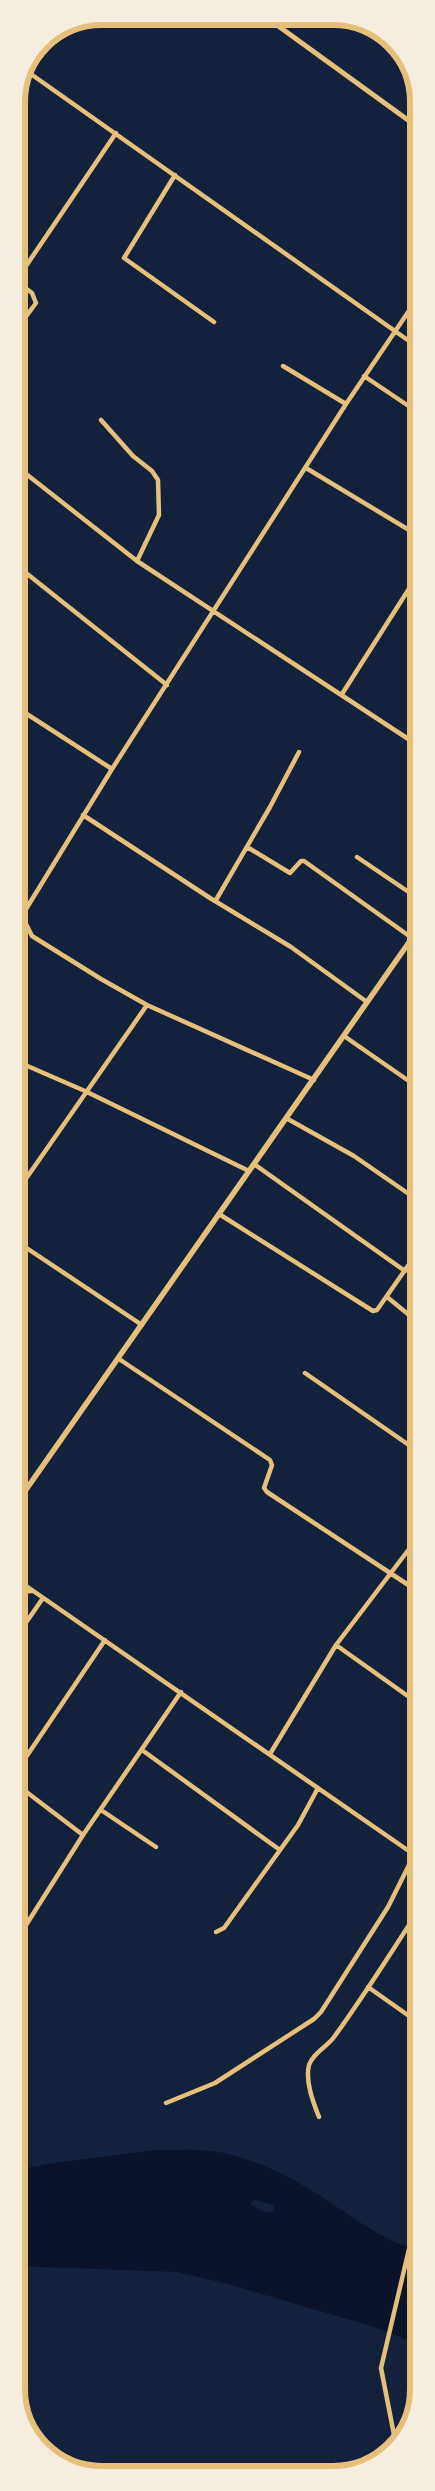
<svg xmlns="http://www.w3.org/2000/svg" width="435" height="2491" viewBox="0 0 435 2491" font-family="Helvetica,sans-serif">
<style>
.water{fill:#0b132b;fill-rule:evenodd}
.lines{fill:none;stroke-linecap:round;stroke-linejoin:round}
.minor{stroke:#e5c07b;stroke-width:4.5}
.tertiary{stroke:#e5c07b;stroke-width:5}
.secondary{stroke:#e5c07b;stroke-width:5.5}
.rim{fill:none;stroke:#e5c07b;stroke-width:6}
</style>
<rect width="100%" height="100%" fill="#14213d"/>
<path class="water" d="M155 2150C179 2150 205 2148 228 2154 261 2162 293 2178 322 2197 353 2217 382 2240 419 2251V2344L371 2326 228 2284 176 2272 16 2266V2170L54 2163ZM254 2200 272 2204 275 2209 272 2212H264L250 2204Z"/>
<g class="lines">
<path class="minor" d="M28 72 419 348
M175 175 124 258 214 322
M24 269 116 133
M16 281 32 293 36 303 16 330
M283 366 346 404
M364 376 419 413
M101 420 133 456 152 471 158 480 159 515 137 561
M16 466 137 561 419 746
M306 468 419 536
M16 565 167 685
M342 694 419 573
M16 707 112 769
M83 815 210 898 291 947 367 1002
M247 847 290 873 301 861H304L412 938
M357 857 419 899
M216 900 270 807 299 752
M16 916 24 920
M16 944 28 929
M344 1036 419 1088
M16 1061 85 1091 249 1171
M314 1080 147 1005 101 979 32 936 24 920 23 914 112 769 346 404 419 296
M286 1118 354 1156 419 1201
M254 1164 405 1271
M16 1193 147 1005
M219 1214 373 1311 377 1310 419 1250
M16 1241 142 1325
M387 1297 419 1323
M119 1359 270 1460 272 1465 264 1488 267 1492 419 1592
M305 1373 419 1452
M16 1579 419 1858
M16 1592 32 1591
M16 1637 43 1598
M336 1645 419 1704
M142 1750 280 1850
M270 1754 336 1645 419 1536
M16 1772 105 1640
M16 1784 83 1835
M101 1810 156 1847
M216 1932 224 1928 298 1825 318 1788
M21 1933 83 1835 181 1692
M368 1987 419 2023
M166 2103 215 2083 314 2019 321 2012 388 1907 414 1855
M319 2117C313 2102 305 2081 309 2065 313 2053 327 2047 334 2037 364 1996 391 1952 419 1910
M396 2445 381 2368 414 2228 419 2220"/>
<path class="tertiary" d="M270 20 419 128"/>
<path class="secondary" d="M16 1504 419 928"/>
</g>
<path d="M0 0H435V2491H0ZM102 25H333A77 77 0 0 1 410 102V2389A77 77 0 0 1 333 2466H102A77 77 0 0 1 25 2389V102A77 77 0 0 1 102 25Z" fill="#f5edde" fill-rule="evenodd"/>
<path class="rim" d="M102 25H333A77 77 0 0 1 410 102V2389A77 77 0 0 1 333 2466H102A77 77 0 0 1 25 2389V102A77 77 0 0 1 102 25Z"/>
</svg>
